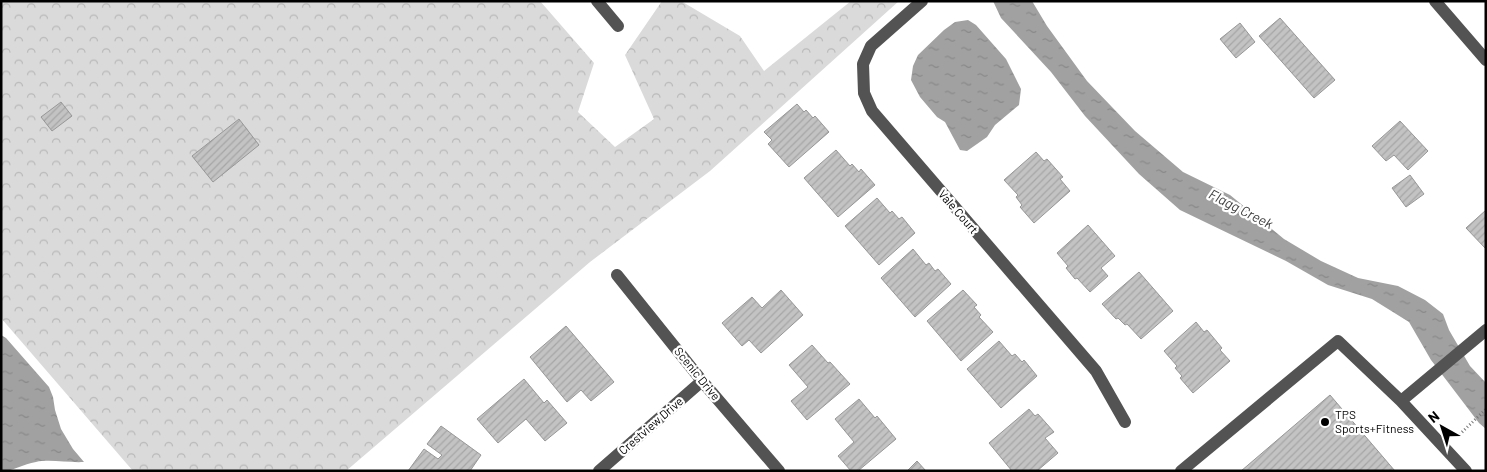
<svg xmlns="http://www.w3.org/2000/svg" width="1487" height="472" viewBox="0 0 1487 472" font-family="Barlow,sans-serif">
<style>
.forest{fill:url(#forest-crowns)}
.water{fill:url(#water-ripples)}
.building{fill:url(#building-hatch);stroke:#979797}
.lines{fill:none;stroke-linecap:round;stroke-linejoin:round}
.path{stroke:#757575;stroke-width:3;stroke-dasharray:1 2.5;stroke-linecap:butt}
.minor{stroke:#535353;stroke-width:12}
.poi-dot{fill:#000;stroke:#fff;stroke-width:2}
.labels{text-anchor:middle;stroke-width:4.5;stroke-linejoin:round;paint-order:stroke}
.street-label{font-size:12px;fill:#000;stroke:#fff}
.poi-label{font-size:12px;fill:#000;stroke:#fff;text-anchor:start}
.water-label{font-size:14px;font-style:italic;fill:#424242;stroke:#fff}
</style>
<defs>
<pattern id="forest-crowns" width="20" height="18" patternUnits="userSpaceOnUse" patternTransform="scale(1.25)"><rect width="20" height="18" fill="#dadada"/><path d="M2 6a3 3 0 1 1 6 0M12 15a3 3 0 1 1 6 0" fill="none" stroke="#b9b9b9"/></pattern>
<pattern id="water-ripples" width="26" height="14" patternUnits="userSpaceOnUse" patternTransform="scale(1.25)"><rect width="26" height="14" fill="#a1a1a1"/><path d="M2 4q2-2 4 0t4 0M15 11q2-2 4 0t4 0" fill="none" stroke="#898989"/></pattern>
<pattern id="building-hatch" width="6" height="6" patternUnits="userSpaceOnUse" patternTransform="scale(1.25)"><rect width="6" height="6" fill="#c3c3c3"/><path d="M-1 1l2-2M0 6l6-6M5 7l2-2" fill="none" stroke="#a6a6a6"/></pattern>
</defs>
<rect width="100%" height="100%" fill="#fff"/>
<path class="forest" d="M1 1H540L594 63 578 112 615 147 654 119 625 55 662 1H681L740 36 764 71 851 1H899L710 171 590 262 346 471H133L1 318Z"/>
<path class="water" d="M993 1H1032L1047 26 1087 81 1135 131 1183 172 1230 195 1284 239 1321 261 1358 278 1398 286 1425 300 1443 314 1449 330 1470 366 1486 383V429L1479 423 1431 360 1409 322 1372 299 1328 285 1286 261 1180 210 1139 174 1085 116 1051 72 1001 18Z
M968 20 976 25 1006 59 1021 89 1019 105 995 125 987 137 967 151 960 150 945 122 937 117 920 97 911 80 913 66 918 55 944 30 955 22Z
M1 335 6 338 49 387 53 397 55 410 61 429 73 449 84 462C69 463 49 459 36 462 23 464 14 471 1 471Z"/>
<path class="building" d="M1280 18 1335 80 1314 98 1259 36Z
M1240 23 1255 42 1236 58 1220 39Z
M61 102 72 116 52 131 41 117Z
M797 104 804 112 806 110 813 118 815 116 829 132 789 167 768 144 772 140 764 132Z
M239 119 259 145 213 182 192 156Z
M1400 121 1428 151 1408 170 1394 155 1386 161 1372 146Z
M836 150 850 166 852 164 859 172 861 169 875 185 838 217 804 178Z
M1036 152 1044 161 1047 159 1063 177 1060 179 1070 191 1034 223 1020 207 1022 205 1016 197 1018 195 1004 180Z
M1410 175 1424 194 1406 207 1392 188Z
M877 198 890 213 892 211 899 219 902 217 915 233 879 265 845 226Z
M1486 210V249L1466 228Z
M1088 225 1115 256 1101 268 1108 276 1090 292 1077 278 1075 279 1066 268 1068 266 1057 253Z
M913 249 926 265 929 263 935 271 938 269 951 284 915 317 881 278Z
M1139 272 1173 311 1141 339 1127 324 1125 325 1118 318 1116 319 1102 304Z
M781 290 803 315 761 353 749 340 742 346 722 323 752 297 762 308Z
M963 290 977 305 974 307 981 315 979 317 993 332 961 361 927 321Z
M1196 322 1204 332 1207 330 1222 348 1220 350 1230 361 1193 393 1180 378 1182 376 1175 368 1177 366 1164 351Z
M566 326 614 382 591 401 581 390 567 402 530 357Z
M999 341 1012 356 1015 354 1022 362 1024 360 1037 376 1001 408 967 369Z
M812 345 828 363 830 362 850 384 807 420 791 401 808 387 789 365Z
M524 379 544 403 547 400 567 423 545 441 526 419 498 443 477 419Z
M1330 395 1395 471H1241Z
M859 399 875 418 877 416 896 439 858 471H851L838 456 854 442 835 419Z
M1029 409 1035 416 1038 414 1054 432 1045 438 1058 453 1037 471H1012L989 443Z
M441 426 481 455 470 471H408L424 449 438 459 442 455 427 444Z
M917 461 926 471H907Z"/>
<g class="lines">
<path class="path" d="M1457 437 1486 409"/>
<path class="minor" d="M597 1 618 26
M922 1 871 46 863 64 864 93 872 111 1096 371 1125 422
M1435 1 1486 60
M617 275 702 381 779 471
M1401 401 1486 330
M599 471 702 381
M1181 471 1338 341 1401 401 1466 471"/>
</g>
<circle class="poi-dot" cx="1325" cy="422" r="5"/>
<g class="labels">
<g class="street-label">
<text transform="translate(958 212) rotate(49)" y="4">Vale Court</text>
<text transform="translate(697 374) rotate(51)" y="4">Scenic Drive</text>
<text transform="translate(651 426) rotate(-41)" y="4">Crestview Drive</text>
</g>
<g class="poi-label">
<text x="1335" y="419">TPS<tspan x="1335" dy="14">Sports+Fitness</tspan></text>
</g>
<g class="water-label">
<text transform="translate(1241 209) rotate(27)" y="5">Flagg Creek</text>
</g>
</g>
<rect width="1487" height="472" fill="none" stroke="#000000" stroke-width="5"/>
<g transform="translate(1442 427) rotate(321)" stroke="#ffffff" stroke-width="4" paint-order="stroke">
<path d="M0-4L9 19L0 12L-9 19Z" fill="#000000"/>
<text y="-8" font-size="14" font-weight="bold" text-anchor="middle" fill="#000000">N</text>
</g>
</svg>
